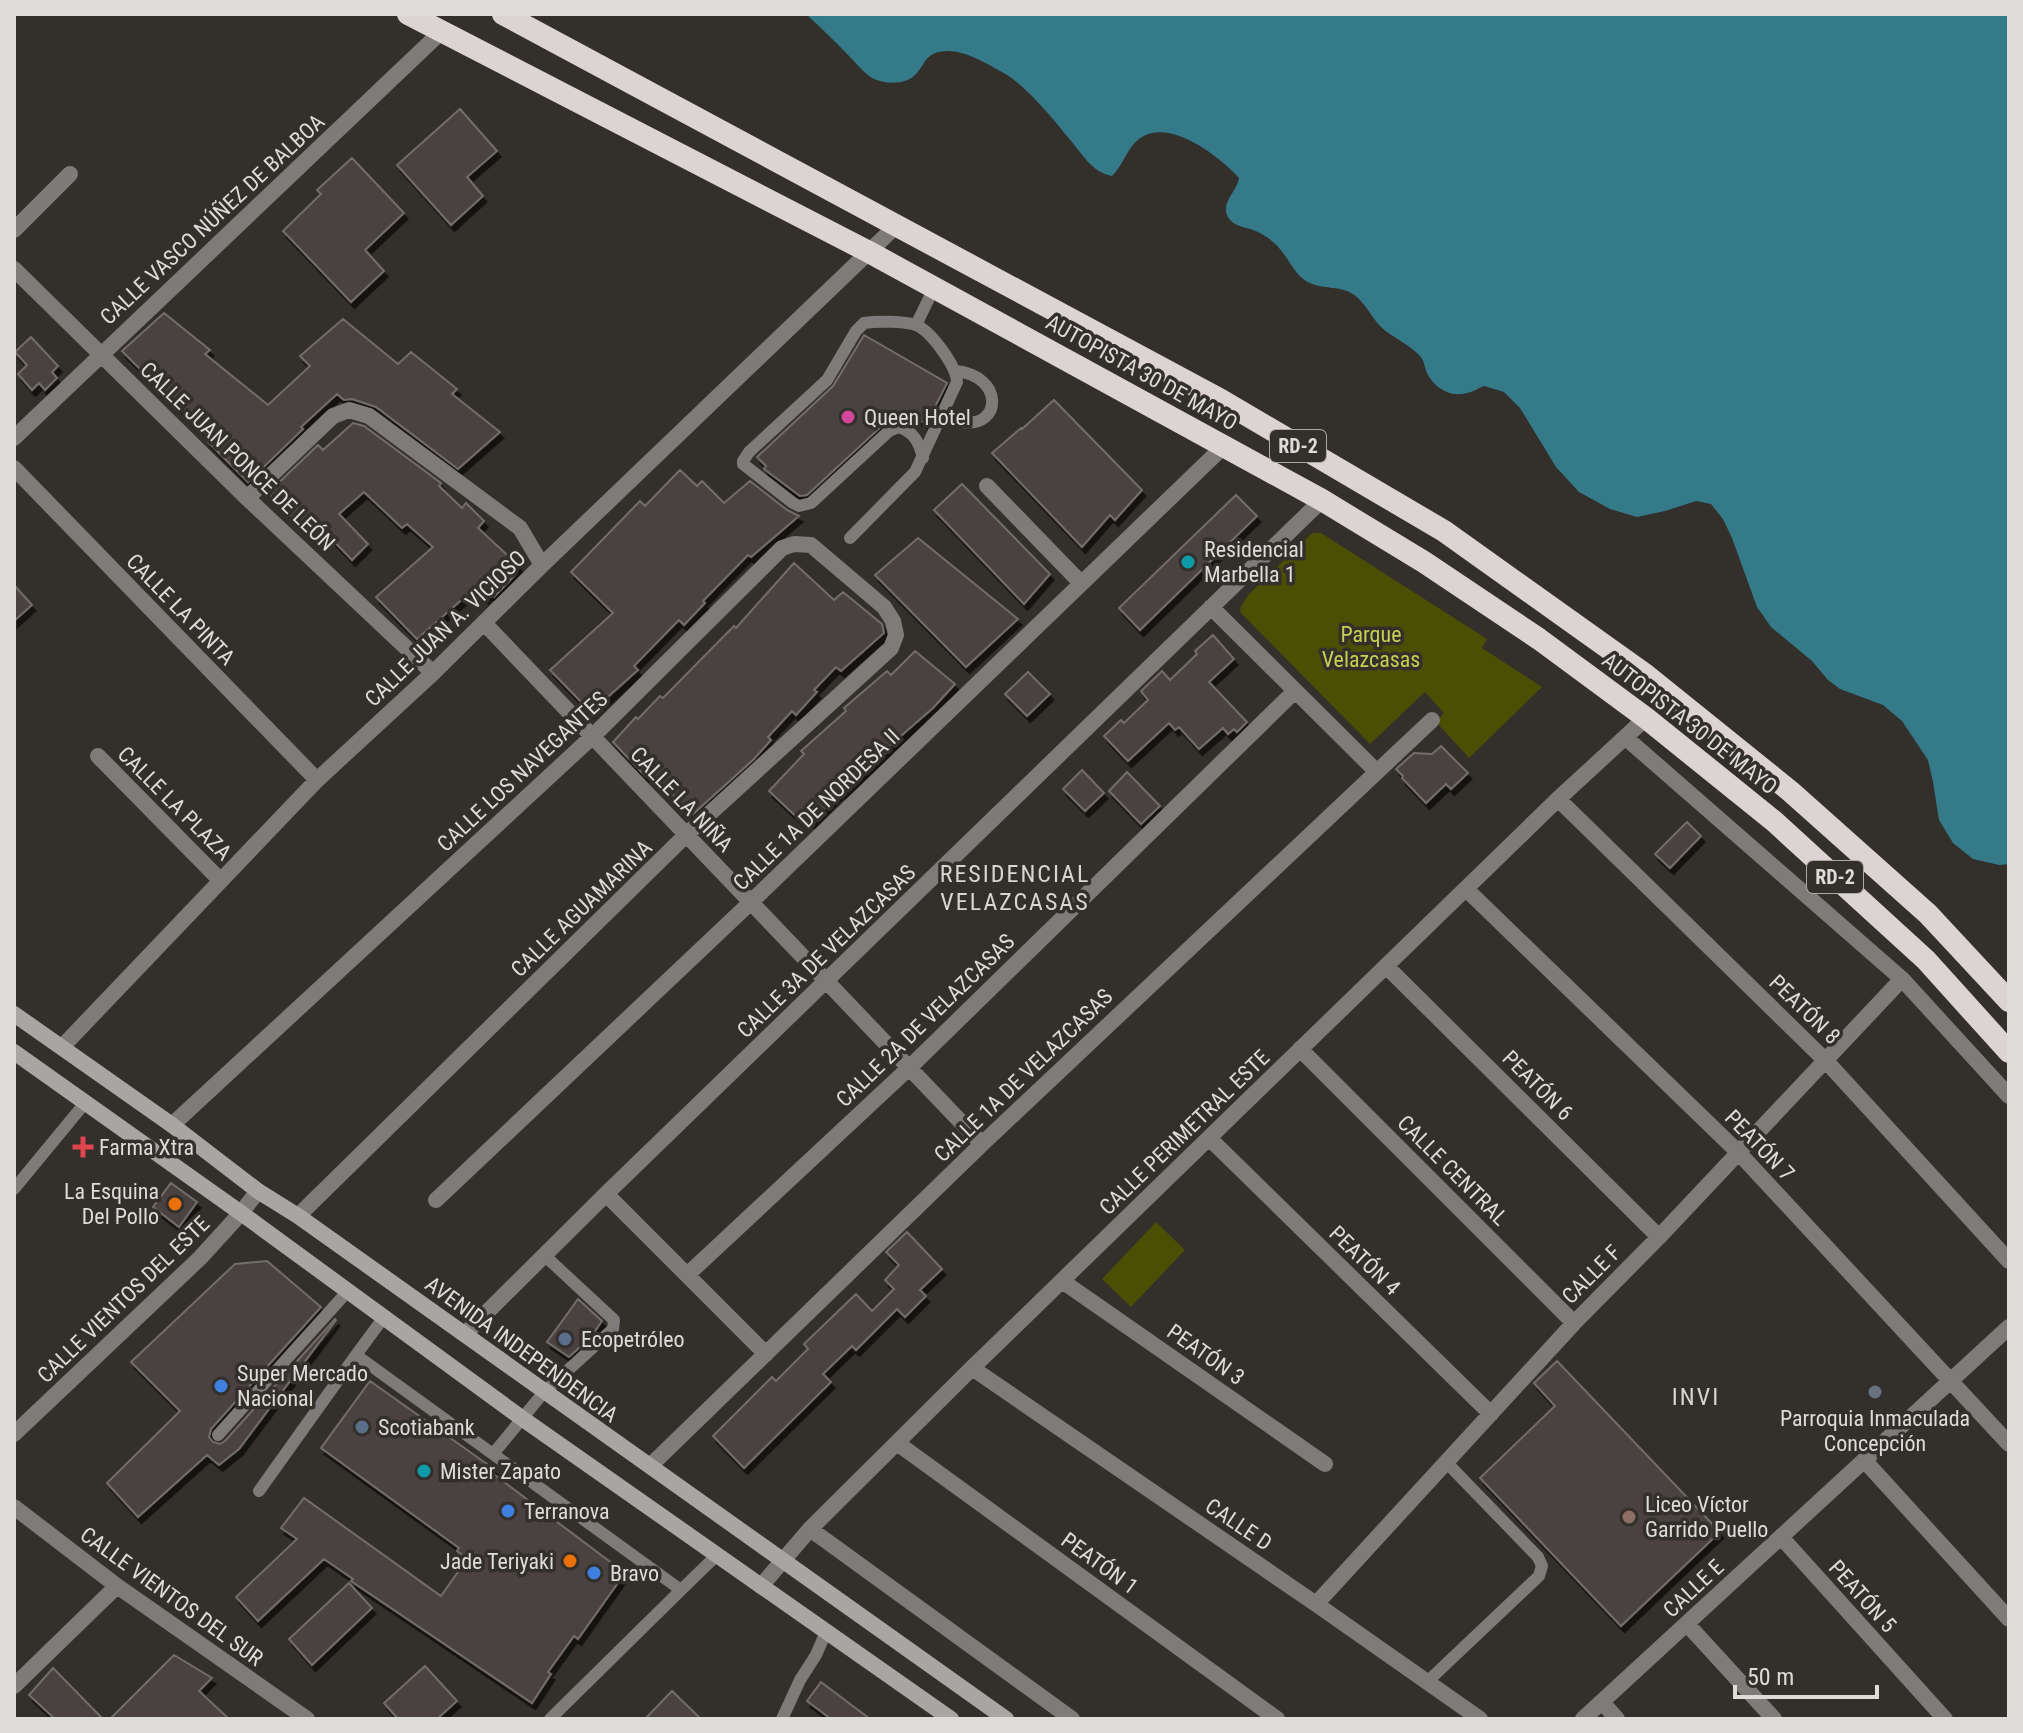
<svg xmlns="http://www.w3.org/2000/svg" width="2023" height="1733" viewBox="0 0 2023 1733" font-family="'Roboto Condensed',sans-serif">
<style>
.green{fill:#4a4f04}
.water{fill:#357a89}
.building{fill:#484340;stroke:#736d69;stroke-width:2;filter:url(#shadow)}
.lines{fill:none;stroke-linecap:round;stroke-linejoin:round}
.service{stroke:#7e7b7a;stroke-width:12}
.minor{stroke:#7e7b7a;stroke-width:16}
.secondary{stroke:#aaa5a5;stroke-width:16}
.trunk{stroke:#dcd4d4;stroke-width:22}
.hotel-dot{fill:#d1479c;stroke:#332f2b;stroke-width:3}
.culture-dot{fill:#0f9aa8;stroke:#332f2b;stroke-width:3}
.health-dot{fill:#e0444e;stroke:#332f2b;stroke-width:3}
.food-dot{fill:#e8710a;stroke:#332f2b;stroke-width:3}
.service-dot{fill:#5c6f8a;stroke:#332f2b;stroke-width:3}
.shop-dot{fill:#3f7fe0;stroke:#332f2b;stroke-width:3}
.worship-dot{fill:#6b7280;stroke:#332f2b;stroke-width:3}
.education-dot{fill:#8d6e63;stroke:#332f2b;stroke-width:3}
.labels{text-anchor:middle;stroke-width:7;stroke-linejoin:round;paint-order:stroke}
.shield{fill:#332f2b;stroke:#aba8a5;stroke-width:2}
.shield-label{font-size:20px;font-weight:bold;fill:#dedcd9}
.street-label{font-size:22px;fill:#dedcd9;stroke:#332f2b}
.poi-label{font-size:22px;fill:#dedcd9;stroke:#332f2b;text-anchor:start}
.park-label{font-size:22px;fill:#c4d050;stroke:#332f2b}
.neighbourhood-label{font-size:24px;letter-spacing:2px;fill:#dad5d0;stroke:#332f2b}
</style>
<defs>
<filter id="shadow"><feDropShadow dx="3.5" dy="6" stdDeviation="0" flood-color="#0009"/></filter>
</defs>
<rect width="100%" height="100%" fill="#332f2b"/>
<path class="green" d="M1312 533H1321L1487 639 1482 648 1542 687 1469 758 1436 722 1444 713 1425 692 1370 744 1241 613 1240 608 1248 595Z
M1156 1222 1185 1250 1131 1307 1102 1279Z"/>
<path class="water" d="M806 14H2009V864L1999 865 1973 859 1953 843 1939 820 1933 782 1928 760 1902 721 1883 705 1840 689 1828 680 1812 661 1771 627 1757 607 1732 538 1723 519 1711 504 1696 501 1665 511 1637 517 1610 509 1579 492 1556 467 1520 408 1504 392 1484 386C1479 388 1473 392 1467 393 1451 398 1434 388 1427 373 1424 366 1425 362 1420 356 1409 344 1393 338 1381 327 1371 317 1365 302 1353 294 1339 285 1320 290 1306 281 1295 274 1291 263 1283 253 1277 244 1269 238 1260 233 1250 227 1234 228 1228 217 1220 202 1237 192 1239 178 1220 157 1172 119 1142 137 1127 146 1124 165 1112 176 1092 172 1084 156 1071 141 1055 121 1025 84 1002 72 983 62 956 44 933 54 925 58 923 66 917 73 907 85 886 85 872 78 864 73 857 64 850 57 836 42 821 28 806 14Z"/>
<path class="building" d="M460 109 497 151 467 177 483 196 451 225 397 165Z
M352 158 404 213 365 250 384 271 351 302 283 231 321 194 317 190Z
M164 313 210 350 205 354 268 405 310 366 300 356 343 319 398 364 411 352 457 389 452 394 500 432 458 469 376 407 352 399 344 400 337 394 301 427 303 429 248 482 207 441 210 439 122 351Z
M864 335 947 383 933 411 925 423 905 413 898 418 885 423 807 495 800 496 764 469 766 466 757 457 833 386Z
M31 337 58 366 52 372 57 378 45 390 39 383 32 390 18 374 27 365 15 352Z
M1054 400 1142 490 1115 520 1110 515 1082 547 992 453 1021 428 1022 429Z
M353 423 364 426 441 483 439 486 462 508 466 503 484 521 478 528 519 566 512 573 515 575 494 597 489 593 485 598 475 588 417 639 376 597 433 547 407 524 402 528 364 492 339 514 368 544 352 560 322 529 312 538 268 493 318 445 323 450Z
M680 470 697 486 702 481 724 503 750 481 787 510 799 516 751 557 748 555 703 601 705 603 684 625 679 620 674 625 634 666 638 670 591 712 550 670 613 613 571 572 640 501 645 506Z
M962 484 1050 574 1024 604 934 510Z
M1236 495 1257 516 1140 630 1119 608Z
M918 538 1018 619 966 667 875 575Z
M794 563 834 600 843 592 882 624 884 633 841 671 836 667 814 690 817 692 796 715 792 711 768 737 771 740 754 759 692 815 650 772 645 776 613 742 636 717 638 719 660 696 663 698 734 626 736 628Z
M14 585 32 605 14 621Z
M1213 635 1234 659 1209 682 1247 722 1237 732 1234 729 1228 734 1223 728 1199 749 1179 727 1175 730 1169 723 1128 761 1104 736 1121 720 1124 723 1148 700 1141 691 1160 673 1162 671 1170 680 1197 654 1195 651Z
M915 651 955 684 933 708 887 748 889 750 842 792 841 791 811 822 806 818 802 822 769 791 804 754 801 751 846 711 844 708 887 671 891 675Z
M1028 672 1050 694 1027 716 1005 694Z
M1441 746 1468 773 1451 789 1446 784 1426 803 1402 778 1403 776 1396 769 1414 753 1432 754Z
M1082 770 1104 793 1085 811 1063 789Z
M1127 772 1160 806 1141 824 1109 791Z
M1687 822 1701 836 1670 868 1655 854Z
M171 1183 197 1202 179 1227 153 1207Z
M907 1232 942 1269 920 1290 926 1296 905 1317 897 1309 856 1350 852 1346 823 1374 831 1382 744 1468 713 1436 772 1377 776 1381 808 1349 804 1344 856 1294 872 1311 894 1289 885 1280 899 1265 886 1252Z
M267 1261 321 1307 211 1429 209 1437 213 1442 220 1444 225 1441 335 1319 336 1320 239 1449 219 1465 207 1455 138 1517 107 1483 180 1411 131 1362 235 1264Z
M578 1299 602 1321 591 1337 569 1357 547 1342Z
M1557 1361 1720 1532 1621 1626 1480 1478 1555 1406 1534 1383Z
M370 1381 494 1469 492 1473 625 1573 578 1639 574 1636 548 1672 551 1674 532 1703 351 1581 353 1579 324 1559 258 1621 236 1597 297 1539 281 1528 304 1498 441 1596 467 1559 457 1551 459 1548 321 1448Z
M349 1583 372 1608 312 1665 289 1639Z
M174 1655 212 1678 199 1691 229 1719H110Z
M425 1666 457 1701 437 1719H398L384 1703Z
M53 1668 103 1719H55L29 1695Z
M821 1682 870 1719H831L807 1701Z
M672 1691 701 1719H645Z"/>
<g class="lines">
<path class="service" d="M916 325 934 288
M956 371C1004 376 1002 428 963 422
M850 538 915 472 957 382C957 367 931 331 916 325 905 321 876 321 864 323L856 331 827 380 749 452 743 461V464L793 503 799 506 811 503 889 431 899 427C914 432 919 442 923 458
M14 1189 85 1103
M384 1317 356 1355 681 1590 717 1555
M218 1435 347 1292
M493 1454 544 1392 613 1329 614 1320 544 1255
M259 1491 356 1355
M1427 1682 1539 1576 1542 1566 1538 1557 1447 1463
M550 1719 681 1590
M782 1719 800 1680 816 1655 826 1632"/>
<path class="minor" d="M14 230 70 174
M14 269 247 498 433 673
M14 438 441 32
M14 468 317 780
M987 486 1081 583
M247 498 333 416 349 410 369 416 520 528 542 565
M1211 607 1376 771
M484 623 982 1144
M1626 738 1902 979 2009 1096
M98 756 220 880
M1558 799 1826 1061 2009 1261
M1466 889 1738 1152 2009 1444
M1386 966 1659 1237
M62 1047 317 780 433 673 542 565 896 226
M1300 1049 1574 1323
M172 1125 592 737 782 548 794 544 811 545 884 607 893 621 896 635 891 648 686 835 298 1216
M1209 1138 1491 1414
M606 1194 766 1354
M436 1200 751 902 1223 447
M687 1275 909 1068 1294 692
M1062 1281 1325 1464
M465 1334 606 1194 1322 500
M972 1368 1316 1604 1480 1719
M14 1434 200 1258 241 1213 258 1191
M897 1443 1277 1719
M1864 1460 2009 1619
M650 1466 982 1144 1432 720
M14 1507 117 1586 307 1719
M810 1529 1072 1719
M1781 1537 1945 1719
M761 1586 810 1529 972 1368 1558 799 1646 718
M1316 1604 1574 1323 1659 1237 1902 979
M1687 1624 1774 1719
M14 1686 117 1586
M1602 1702 1617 1719
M1583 1719 2009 1327"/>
<path class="secondary" d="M14 1014 172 1125 258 1191 298 1216 1006 1719
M14 1052 241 1213 523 1419 951 1719"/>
<path class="trunk" d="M408 14 869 252 1322 500 1424 562 1539 639 1646 718 1775 822 1926 960 2009 1052
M503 14 1221 400 1444 531 1646 675 1790 791 1928 914 2009 1001"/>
</g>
<circle class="hotel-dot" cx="848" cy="417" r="8"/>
<g class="culture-dot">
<circle cx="1188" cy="562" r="8"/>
<circle cx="424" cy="1471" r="8"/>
</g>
<path class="health-dot" d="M79 1135h8v8h8v8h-8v8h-8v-8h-8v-8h8z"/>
<g class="food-dot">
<circle cx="175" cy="1204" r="8"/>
<circle cx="570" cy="1561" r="8"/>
</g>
<g class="service-dot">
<circle cx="565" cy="1339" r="8"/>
<circle cx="362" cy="1427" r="8"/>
</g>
<g class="shop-dot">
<circle cx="221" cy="1386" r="8"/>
<circle cx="508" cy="1511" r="8"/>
<circle cx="594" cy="1573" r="8"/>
</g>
<circle class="worship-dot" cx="1875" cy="1392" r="8"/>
<circle class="education-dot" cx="1629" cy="1517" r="8"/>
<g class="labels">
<g class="shield">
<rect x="1270" y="430" width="56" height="32" rx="6"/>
<rect x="1807" y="861" width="56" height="32" rx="6"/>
</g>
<g class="shield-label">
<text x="1298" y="453">RD-2</text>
<text x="1835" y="884">RD-2</text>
</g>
<g class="street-label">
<text transform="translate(212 219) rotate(-43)" y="8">CALLE VASCO NÚÑEZ DE BALBOA</text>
<text transform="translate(1142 372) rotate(29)" y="8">AUTOPISTA 30 DE MAYO</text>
<text transform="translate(238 456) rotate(44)" y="8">CALLE JUAN PONCE DE LEÓN</text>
<text transform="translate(181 609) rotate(46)" y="8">CALLE LA PINTA</text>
<text transform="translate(445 628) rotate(-44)" y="8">CALLE JUAN A. VICIOSO</text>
<text transform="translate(1690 723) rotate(38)" y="8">AUTOPISTA 30 DE MAYO</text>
<text transform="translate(522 771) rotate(-43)" y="8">CALLE LOS NAVEGANTES</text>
<text transform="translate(682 799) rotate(46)" y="8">CALLE LA NIÑA</text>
<text transform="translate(175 803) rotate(45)" y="8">CALLE LA PLAZA</text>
<text transform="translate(816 809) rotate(-44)" y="8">CALLE 1A DE NORDESA II</text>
<text transform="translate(581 908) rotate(-44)" y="8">CALLE AGUAMARINA</text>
<text transform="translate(826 951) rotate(-44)" y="8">CALLE 3A DE VELAZCASAS</text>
<text transform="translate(1805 1009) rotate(44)" y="8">PEATÓN 8</text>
<text transform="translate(925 1020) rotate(-44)" y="8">CALLE 2A DE VELAZCASAS</text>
<text transform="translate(1023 1075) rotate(-44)" y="8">CALLE 1A DE VELAZCASAS</text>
<text transform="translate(1538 1085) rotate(45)" y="8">PEATÓN 6</text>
<text transform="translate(1184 1132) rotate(-44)" y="8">CALLE PERIMETRAL ESTE</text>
<text transform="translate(1760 1145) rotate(46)" y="8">PEATÓN 7</text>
<text transform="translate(1453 1170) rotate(45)" y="8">CALLE CENTRAL</text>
<text transform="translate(1365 1260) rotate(44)" y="8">PEATÓN 4</text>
<text transform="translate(1591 1274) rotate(-45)" y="8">CALLE F</text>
<text transform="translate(123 1299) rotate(-44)" y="8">CALLE VIENTOS DEL ESTE</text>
<text transform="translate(522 1349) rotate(36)" y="8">AVENIDA INDEPENDENCIA</text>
<text transform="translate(1206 1354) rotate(35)" y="8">PEATÓN 3</text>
<text transform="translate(1239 1524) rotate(34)" y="8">CALLE D</text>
<text transform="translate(1100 1563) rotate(36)" y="8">PEATÓN 1</text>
<text transform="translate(1693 1588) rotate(-43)" y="8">CALLE E</text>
<text transform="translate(172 1596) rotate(36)" y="8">CALLE VIENTOS DEL SUR</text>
<text transform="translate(1863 1596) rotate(48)" y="8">PEATÓN 5</text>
</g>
<g class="poi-label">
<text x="864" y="425">Queen Hotel</text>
<text x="1204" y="557">Residencial<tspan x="1204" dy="25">Marbella 1</tspan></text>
<text x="99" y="1155">Farma Xtra</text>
<text x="159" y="1199" text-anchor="end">La Esquina<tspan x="159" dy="25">Del Pollo</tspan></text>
<text x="581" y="1347">Ecopetróleo</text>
<text x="237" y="1381">Super Mercado<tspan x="237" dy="25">Nacional</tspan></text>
<text x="1875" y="1426" text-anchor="middle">Parroquia Inmaculada<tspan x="1875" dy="25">Concepción</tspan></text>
<text x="378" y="1435">Scotiabank</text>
<text x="440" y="1479">Mister Zapato</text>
<text x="1645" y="1512">Liceo Víctor<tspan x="1645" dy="25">Garrido Puello</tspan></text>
<text x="524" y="1519">Terranova</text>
<text x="554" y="1569" text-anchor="end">Jade Teriyaki</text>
<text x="610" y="1581">Bravo</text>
</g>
<g class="park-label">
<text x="1371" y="642">Parque<tspan x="1371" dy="25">Velazcasas</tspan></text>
</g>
<g class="neighbourhood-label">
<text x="1015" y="882">RESIDENCIAL<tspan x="1015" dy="28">VELAZCASAS</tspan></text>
<text x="1696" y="1405">INVI</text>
</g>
</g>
<rect width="2023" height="1733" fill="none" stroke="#dedcd9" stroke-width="32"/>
<path d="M1735 1685v12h142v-12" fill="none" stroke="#dedcd9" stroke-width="4"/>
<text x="1747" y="1685" font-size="24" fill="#dedcd9" stroke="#332f2b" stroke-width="6" paint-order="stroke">50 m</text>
</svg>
